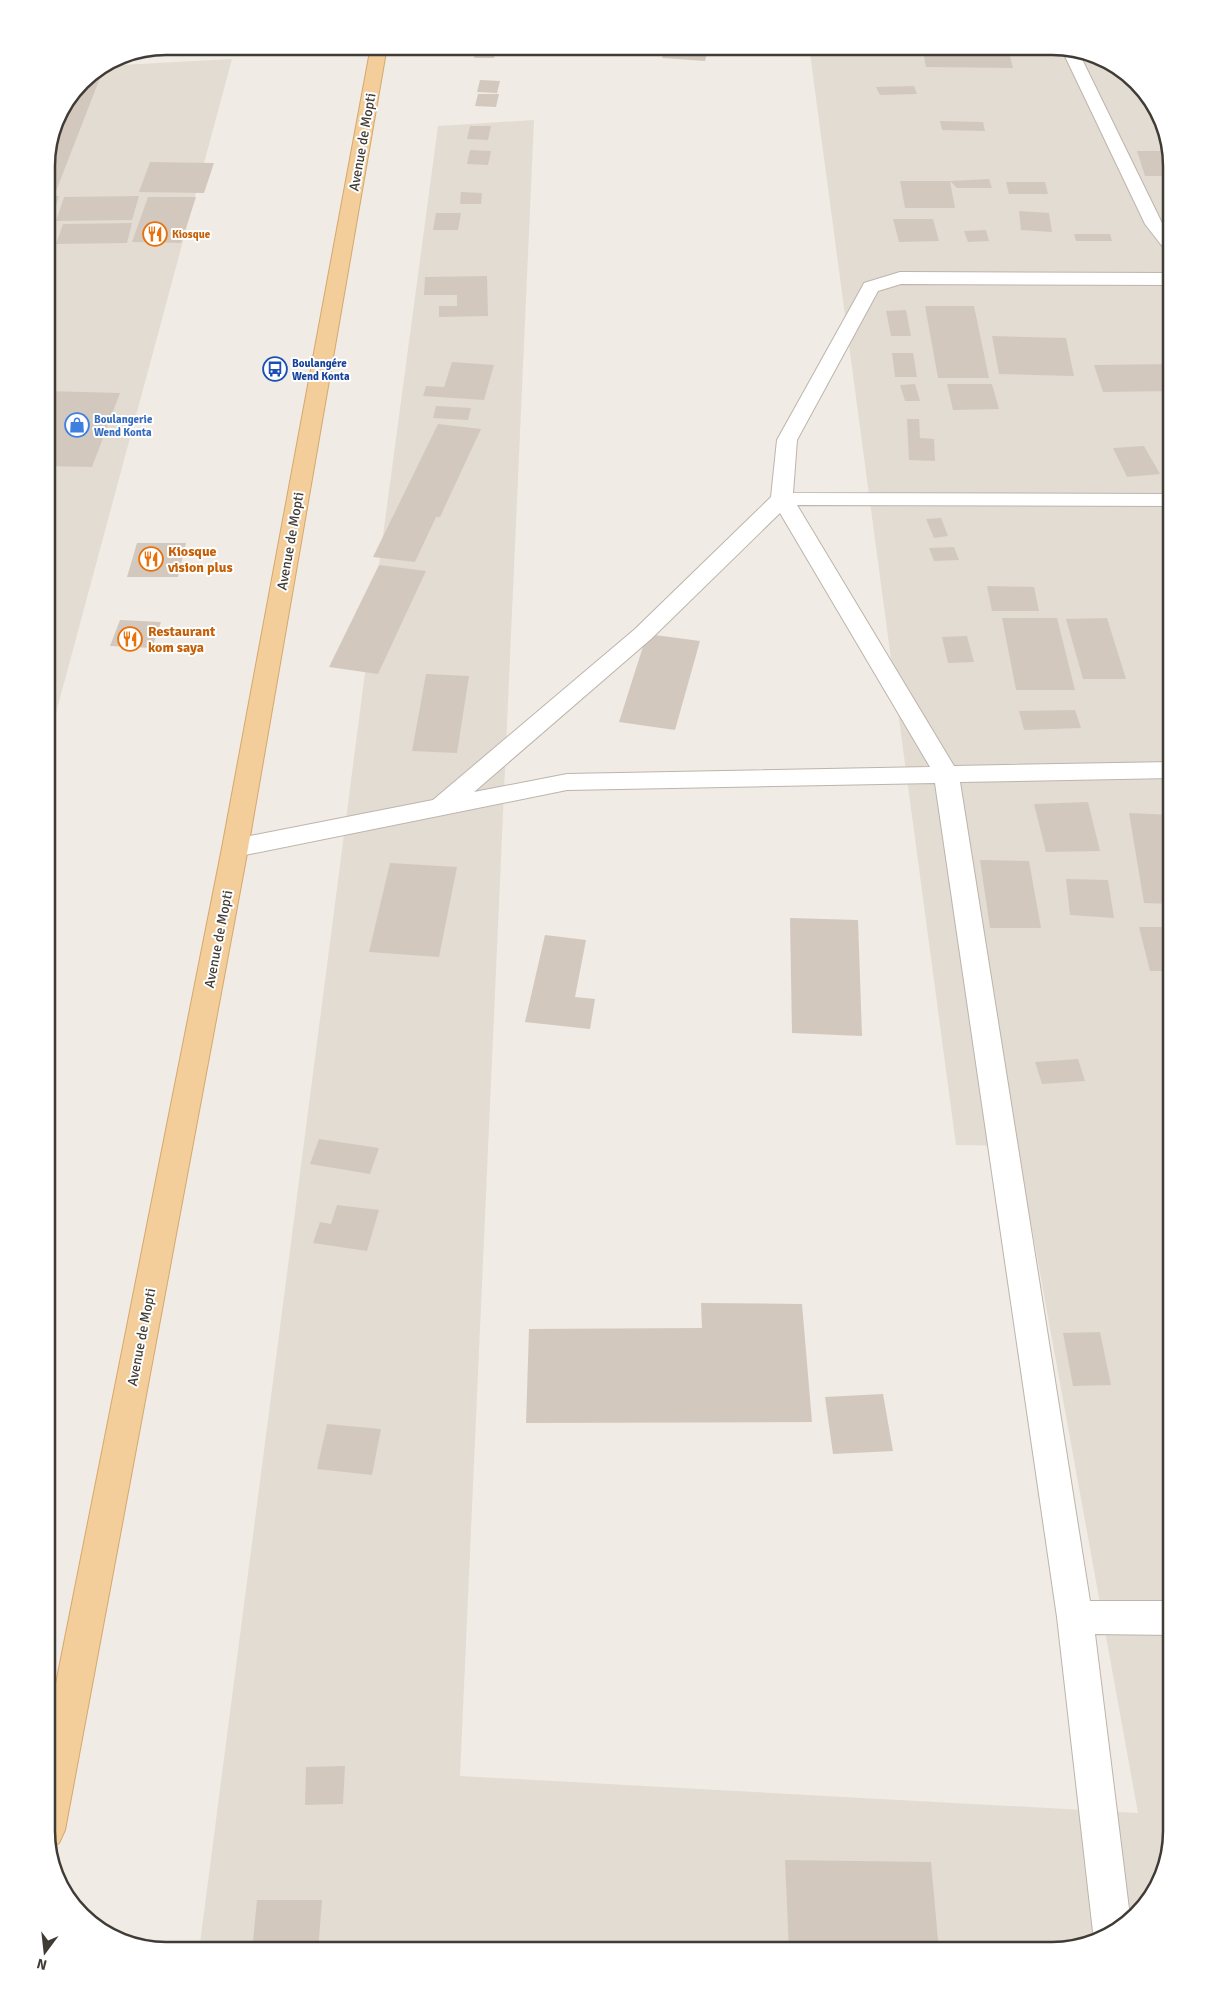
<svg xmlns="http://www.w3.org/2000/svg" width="1218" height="1997" viewBox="0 0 1218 1997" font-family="Signika,sans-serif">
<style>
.residential{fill:#e3dcd3}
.building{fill:#d3c8be}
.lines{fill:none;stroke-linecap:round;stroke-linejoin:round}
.street-casing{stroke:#bdb4ab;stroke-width:2}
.primary-casing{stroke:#d6a86c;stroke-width:2}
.street{fill:#fff;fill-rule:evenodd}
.primary{fill:#f3ce9a;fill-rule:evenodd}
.labels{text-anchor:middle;stroke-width:4;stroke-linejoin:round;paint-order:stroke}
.far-food-label{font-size:11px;font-weight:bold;fill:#c56008;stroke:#fff;text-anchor:start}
.far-transit-label{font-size:11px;font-weight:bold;fill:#164399;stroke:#fff;text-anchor:start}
.far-shop-label{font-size:11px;font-weight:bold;fill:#366cbe;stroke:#fff;text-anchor:start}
.street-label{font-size:14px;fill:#413b35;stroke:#fff}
.food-label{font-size:14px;font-weight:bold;fill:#c56008;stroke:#fff;text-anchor:start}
.rim{fill:none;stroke:#413b35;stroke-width:2.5}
</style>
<rect width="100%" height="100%" fill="#f0ebe4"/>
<path class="residential" d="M809 46 1060 47 1118 66 1159 113 1172 166V1831L1152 1897 1105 1938 1052 1951H199L379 565 438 126 534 120 460 1776 1138 1813 1017 1146 956 1145Z
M232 59 46 750V158L55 120 81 81 104 66Z"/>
<path class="building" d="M477 46 497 47 494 58H474Z
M666 46H709L705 61 662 58Z
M922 46 1008 48 1013 68 926 67Z
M94 73H102L56 191H46L48 152 69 99 81 81Z
M480 80 500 81 497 93 477 92Z
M914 86 917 94 880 95 876 87Z
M478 94H499L496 107 475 106Z
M940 121 983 122 985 131 942 130Z
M470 126H491L488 140 467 139Z
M470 150 491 151 488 165 467 164Z
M1137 151H1168L1172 176H1145Z
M150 162 214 163 204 193 139 192Z
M989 179 992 188H957L950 181Z
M900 181H950L955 208H905Z
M1006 182H1045L1048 194H1009Z
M461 192 482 193 481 204H460Z
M46 196H59L51 221H46Z
M139 196 132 220 56 221 64 197Z
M148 197H196L181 243 132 242Z
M1019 211 1049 213 1052 232 1021 230Z
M436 213H461L458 230H433Z
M893 219H933L939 241 899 242Z
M132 223 127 243 56 244 63 224Z
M986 230 989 241 968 242 964 231Z
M1074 234H1110L1112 241H1076Z
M487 276 488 316 439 317V306H457V295H424L425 277Z
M46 285H54L47 306H46Z
M925 306H974L989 378H938Z
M906 310 911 336H891L886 311Z
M992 336 1066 338 1074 376 999 374Z
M892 353H913L917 377H895Z
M452 362 494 365 484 400 423 396 426 386 444 387Z
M1172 364V391L1103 392 1094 365Z
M915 384 920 401H905L900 385Z
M947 384H992L999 409 953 410Z
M46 391 120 393 92 467 46 466Z
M436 406 471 408 468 420 433 418Z
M907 419H919L920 438 934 439 935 461 909 460Z
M438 424 481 429 440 517H436L415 562 373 557Z
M1144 446 1160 474 1127 477 1113 448Z
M941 518 948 536 934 538 926 519Z
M137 543H186L178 577H127Z
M954 547 959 560 934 561 929 548Z
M379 565 426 571 378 674 329 667Z
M987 586 1034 587 1039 611H992Z
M1002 618H1057L1075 690H1016Z
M1107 618 1126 679H1083L1066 619Z
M120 620 161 622 152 648 110 646Z
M647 634 700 641 675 730 619 722Z
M967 636 974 662 948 663 942 637Z
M426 674 469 676 457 753 412 751Z
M1075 710 1081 728 1024 730 1019 711Z
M1088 802 1100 851 1046 852 1034 804Z
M1129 813 1172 815V904L1144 903Z
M980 860 1029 861 1041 928H990Z
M390 863 457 867 439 957 369 952Z
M1066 879 1108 880 1114 918 1070 915Z
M790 918 858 920 862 1036 792 1033Z
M1139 927H1172V971H1150Z
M545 935 586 940 575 997 595 999 590 1029 525 1022Z
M1078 1059 1085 1081 1042 1084 1035 1062Z
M319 1139 379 1148 370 1174 310 1164Z
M337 1205 379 1210 367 1251 313 1243 320 1222 331 1224Z
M701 1303 802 1304 812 1422 526 1423 529 1329 702 1328Z
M1100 1332 1111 1385 1073 1386 1063 1333Z
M883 1394 893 1451 833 1454 825 1397Z
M327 1424 381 1429 372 1475 317 1469Z
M345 1766 343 1804 305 1805 306 1767Z
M785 1860 931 1862 939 1951H789Z
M257 1900H322L318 1951H252Z"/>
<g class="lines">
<g class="street-casing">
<path id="street" d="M1064 48 1079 53 1162 223 1172 235V252L1166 251 1145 224 1062 50Z
M900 272 1172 273V285L901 284 878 291 797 440 793 493 1172 494V506L797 505 954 766 1172 762V778L960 782 1090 1601H1172V1635L1095 1634 1130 1917 1105 1938 1096 1940 1093 1932 1057 1617 935 783 567 790 235 857 226 854 222 848 226 842 235 839 433 800 635 629 771 497 777 440 862 287 864 283ZM780 513 930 767 567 774 474 792 651 639Z"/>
</g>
<g class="primary-casing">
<path id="primary" d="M371 46H387L248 848 65 1830 59 1843 50 1847 46 1831V1734L222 848Z"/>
</g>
<use href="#street" class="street"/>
<use href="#primary" class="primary"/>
</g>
<defs>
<g id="restaurant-ring" transform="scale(1.25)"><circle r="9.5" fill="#fff" stroke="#e8710a" stroke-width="1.5"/><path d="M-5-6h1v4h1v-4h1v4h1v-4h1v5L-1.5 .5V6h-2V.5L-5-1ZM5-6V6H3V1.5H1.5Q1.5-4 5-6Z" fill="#e8710a"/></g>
<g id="bus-ring" transform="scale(1.25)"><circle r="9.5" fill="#fff" stroke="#1a4fb4" stroke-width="1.5"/><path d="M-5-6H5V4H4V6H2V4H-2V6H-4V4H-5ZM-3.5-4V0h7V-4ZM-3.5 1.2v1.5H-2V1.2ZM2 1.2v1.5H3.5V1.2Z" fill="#1a4fb4"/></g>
<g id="shop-ring" transform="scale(1.25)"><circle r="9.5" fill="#fff" stroke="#3f7fe0" stroke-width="1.5"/><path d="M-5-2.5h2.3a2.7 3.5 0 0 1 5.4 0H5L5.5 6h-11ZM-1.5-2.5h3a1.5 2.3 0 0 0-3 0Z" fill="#3f7fe0"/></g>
</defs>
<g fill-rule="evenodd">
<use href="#restaurant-ring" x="155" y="234"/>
<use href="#bus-ring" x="275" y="369"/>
<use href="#shop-ring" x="77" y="425"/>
<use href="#restaurant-ring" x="151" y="559"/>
<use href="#restaurant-ring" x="130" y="639"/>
</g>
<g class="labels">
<g class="far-food-label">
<text x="172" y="238">Kiosque</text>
</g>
<g class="far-transit-label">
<text x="292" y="367">Boulangére<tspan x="292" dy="13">Wend Konta</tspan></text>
</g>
<g class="far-shop-label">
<text x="94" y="423">Boulangerie<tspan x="94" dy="13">Wend Konta</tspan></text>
</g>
<g class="street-label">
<text transform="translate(362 142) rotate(-80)" y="5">Avenue de Mopti</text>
<text transform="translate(290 541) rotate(-80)" y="5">Avenue de Mopti</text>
<text transform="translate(218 939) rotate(-79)" y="5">Avenue de Mopti</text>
<text transform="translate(141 1337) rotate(-79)" y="5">Avenue de Mopti</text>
</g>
<g class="food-label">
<text x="168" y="556">Kiosque<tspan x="168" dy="16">vision plus</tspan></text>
<text x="148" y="636">Restaurant<tspan x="148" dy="16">kom saya</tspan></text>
</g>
</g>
<path d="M0 0H1218V1997H0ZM166 55H1052A111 111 0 0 1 1163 166V1831A111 111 0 0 1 1052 1942H166A111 111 0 0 1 55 1831V166A111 111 0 0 1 166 55Z" fill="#fff" fill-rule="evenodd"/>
<path class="rim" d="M166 55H1052A111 111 0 0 1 1163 166V1831A111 111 0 0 1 1052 1942H166A111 111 0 0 1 55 1831V166A111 111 0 0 1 166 55Z"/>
<g transform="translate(45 1952) rotate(195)" stroke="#ffffff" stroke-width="4" paint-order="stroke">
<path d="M0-4L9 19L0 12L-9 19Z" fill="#413b35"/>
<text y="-8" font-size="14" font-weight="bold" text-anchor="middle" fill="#413b35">N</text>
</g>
</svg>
